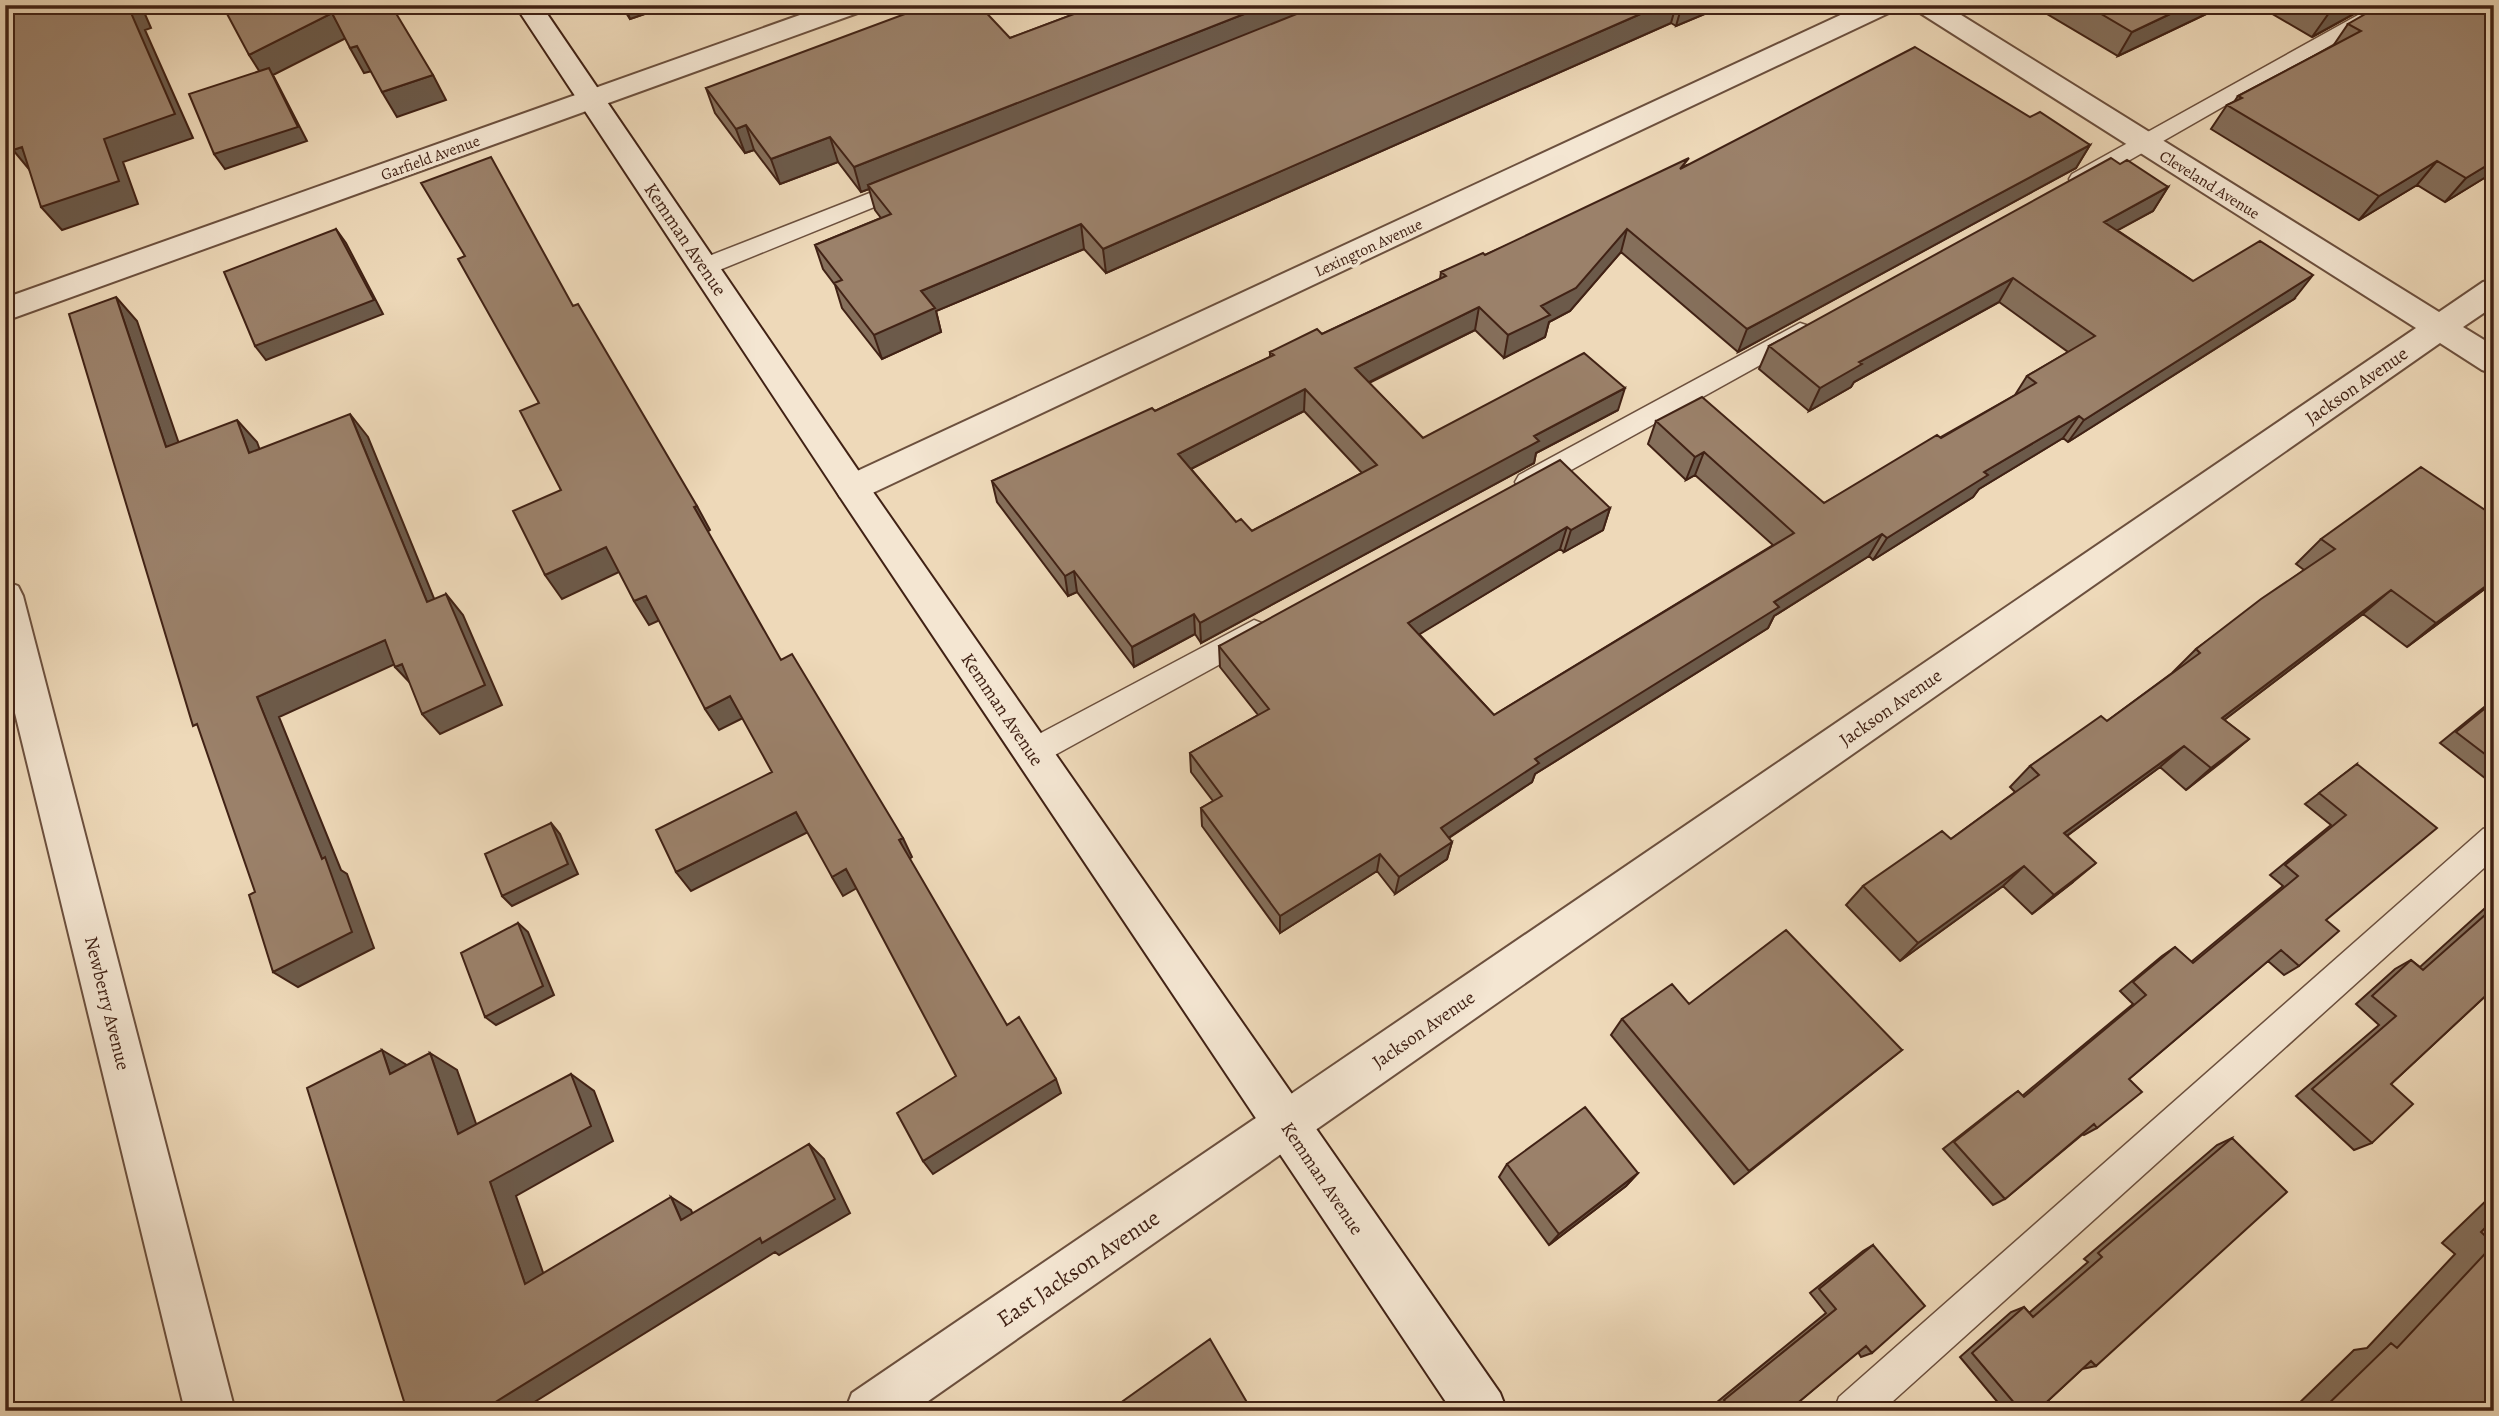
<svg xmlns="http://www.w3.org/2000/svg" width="2499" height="1416" viewBox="0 0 2499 1416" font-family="Alegreya,serif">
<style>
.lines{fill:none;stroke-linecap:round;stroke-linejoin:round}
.lane-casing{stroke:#6c503e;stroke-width:3}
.street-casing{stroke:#6c503e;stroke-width:4}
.secondary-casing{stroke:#412215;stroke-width:4}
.lane{fill:#f4e6d2;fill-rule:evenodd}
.street{fill:#f4e6d2;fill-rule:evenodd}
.secondary{fill:#f4e6d2;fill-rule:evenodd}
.wall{fill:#856f5b;stroke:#412215;stroke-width:2;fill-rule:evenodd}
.shaded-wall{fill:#6c5a4a;stroke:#412215;stroke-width:2}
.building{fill:#9b816a;stroke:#412215;stroke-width:2;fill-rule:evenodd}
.labels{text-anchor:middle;stroke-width:7;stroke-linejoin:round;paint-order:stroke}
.far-street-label{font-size:16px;fill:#412215;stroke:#f4e6d2}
.street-label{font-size:19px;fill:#412215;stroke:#f4e6d2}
.near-street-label{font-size:23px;fill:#412215;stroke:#f4e6d2}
</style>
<rect width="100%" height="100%" fill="#eed9b9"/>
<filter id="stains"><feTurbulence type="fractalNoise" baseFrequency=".00286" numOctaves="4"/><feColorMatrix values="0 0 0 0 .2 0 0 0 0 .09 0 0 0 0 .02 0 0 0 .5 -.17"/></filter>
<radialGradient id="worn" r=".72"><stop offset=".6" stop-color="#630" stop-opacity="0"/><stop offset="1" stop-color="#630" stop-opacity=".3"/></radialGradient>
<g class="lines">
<g class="lane-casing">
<path id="lane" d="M2376 5H2401L2088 184H2072L2069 179 2072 174Z
M908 178 916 180 919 185 916 190 712 273H696L692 267 696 261Z
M1800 323 1809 326 1812 332 1809 338 1537 489 1528 492 1519 489 1515 482 1519 475Z
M1254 620 1264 624 1268 632 1264 640 1044 761 1033 765 1022 761 1018 752 1022 743Z
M2494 825V859L1882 1411H1834L1839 1397 2483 829Z"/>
</g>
<g class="street-casing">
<path id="street" d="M828 5H867L863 11 5 321V298Z
M1862 5H1897L1893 11 864 497 852 501 840 497 835 488 840 479Z
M1913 5H1945L2439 312 2483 282 2494 279V306L2463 327 2494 346V374L2482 370 2440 343 914 1411H845L852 1393 2416 328 1917 11Z
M5 581 18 586 23 596 235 1411H185L5 672Z"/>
</g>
<g class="secondary-casing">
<path id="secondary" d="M515 5H541L864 479 1500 1393 1507 1411H1452L840 497Z"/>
</g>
<use href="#lane" class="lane"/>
<use href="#street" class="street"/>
<use href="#secondary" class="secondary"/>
</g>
<path class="wall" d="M621 5H671L630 19Z
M1098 5H1726L1676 26 1671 23 1106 273 1084 249 936 311 941 332 882 359 842 308 835 285 823 269 815 245 881 218 875 210 869 189 861 192 838 162 780 184 754 150 745 153 715 113 706 88 1010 38Z
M2032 5H2225L2118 56Z
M2257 5H2370L2312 37Z
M2485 9 2494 14V172L2445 202 2417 185 2359 220 2211 129 2227 105 2234 102 2238 96 2333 46 2348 24Z
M2030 117 2090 145 2076 168 1738 352 1621 252 1570 311 1549 322 1545 337 1504 358 1475 330 1369 383 1423 438 1618 410 1536 453 1534 463 1201 643 1195 634 1134 667 1077 592 1068 596 997 502 992 481 1155 411 1270 357V352L1322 334 1440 279 1441 272 1485 255 1687 165ZM1304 411 1362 473 1252 531 1236 522 1191 469Z
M2120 164 2168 187 2153 211 2117 230 2193 281 2294 299 2068 442 2063 438 1979 489 1973 497 1873 560 1869 556 1774 616 1768 628 1535 774 1532 782 1449 838 1452 842 1447 859 1395 894 1377 871 1280 933 1202 826 1201 808 1213 801 1191 772 1190 753 1258 715 1220 667 1219 646 1610 508 1603 530 1564 552 1560 549 1419 634 1494 715 1773 545 1695 475 1686 480 1648 444 1656 421 1824 503 2015 395 2027 376 2068 352 1999 302 1854 382 1851 387 1809 411 1759 369 1769 346Z
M2321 539 2494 582 2407 647 2363 614 2224 720 2249 739 2186 790 2160 767 2067 836 2073 882 2032 914 2003 886 1900 961 1846 905 1863 886 1951 839 2015 792 2010 787 2030 766 2107 721 2172 673 2196 649 2304 570 2296 564Z
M2494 699V779L2490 782 2440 743Z
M2357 764 2326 920 2299 966 2284 975 2268 961 2129 1079 2097 1128 2084 1135 2083 1134 2005 1199 1993 1205 1943 1149 2007 1099 2018 1091 2022 1096 2133 1004 2120 991 2162 956 2175 947 2191 962 2283 886 2270 875 2331 825 2305 804Z
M2494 885V894L2489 890Z
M2494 900V988L2391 1084 2372 1143 2354 1150 2296 1096 2379 1025 2356 1004 2395 969 2411 960 2420 967Z
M1689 1004 1902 1050 1734 1184 1611 1035 1622 1019Z
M2232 1138 2096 1366 2082 1369 2037 1411H2005L1960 1357 2011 1312 2024 1307 2029 1313 2088 1262 2084 1259 2217 1145Z
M1507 1164 1638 1173 1626 1186 1549 1245 1499 1177Z
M2494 1193V1411H2291L2354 1350 2367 1348 2455 1254 2442 1243Z
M1873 1245 1872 1353 1861 1357 1858 1352 1788 1411H1722L1716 1403 1826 1313 1810 1293 1863 1251Z"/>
<path class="shaded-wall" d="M141 5 151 28 145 30 193 138 123 162 138 204 62 230 41 207 104 139 128 6Z
M625 5H671L630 19Z
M1267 5H1329L868 185 869 189 861 192 854 167Z
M1661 5H1676L1671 23 1106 273 1103 249Z
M1682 5H1726L1676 26Z
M2189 5H2225L2118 56 2132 32Z
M2344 5H2370L2312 37 2329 13Z
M332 13 346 38 273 75 307 141 225 169 214 154 265 80 249 55Z
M357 46 372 71 364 73 350 48Z
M433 75 446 100 397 117 382 92Z
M746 125 754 150 745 153 736 129Z
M830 137 838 162 780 184 771 159Z
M2090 145 2076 168 1738 352 1747 329Z
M22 147 33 174 13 150Z
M2437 161 2417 185 2359 220 2379 196Z
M2494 161V172L2445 202 2466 178Z
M2168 187 2153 211 2089 246 2104 222Z
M1081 224 1084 249 936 311 941 332 882 359 874 335 921 291Z
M336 229 346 243 383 314 266 360 255 346Z
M1627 229 1621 252 1570 311 1549 322 1545 337 1504 358 1508 335Z
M2313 275 2294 299 2068 442 2084 420Z
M2013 278 1999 302 1854 382 1851 387 1809 411 1820 388 1859 362Z
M116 297 137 321 188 470 166 447Z
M1479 307 1475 330 1353 390 1355 368Z
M1625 388 1618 410 1536 453 1534 463 1201 643 1200 623 1534 436Z
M1305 389 1304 411 1179 475 1178 454Z
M350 414 368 437 444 623 427 602Z
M2079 416 2063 438 1979 489 1973 497 1873 560 1887 538 1984 472Z
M237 420 257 442 269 475 249 453Z
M1704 452 1695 475 1686 480 1695 457Z
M697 506 710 530 707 532 694 507Z
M1610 508 1603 530 1564 552 1571 530Z
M1567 527 1560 549 1405 643 1408 623Z
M1882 534 1869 556 1774 616 1768 628 1535 774 1532 782 1436 846 1441 828 1535 759 1774 602Z
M606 547 621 571 562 599 545 575Z
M1074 571 1077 592 1068 596 1065 576Z
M2494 580V582L2407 647 2436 623Z
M2391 590 2363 614 2198 740 2222 718Z
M446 594 463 615 502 705 440 734 422 714Z
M646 596 660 620 649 625 634 601Z
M1194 614 1195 634 1134 667 1132 647Z
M385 640 404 660 279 717 341 870 347 874 374 948 298 987 273 972 322 859 257 697Z
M402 664 414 687 395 667Z
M730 696 743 718 719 730 705 709Z
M2249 739 2223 761 2186 790 2211 768Z
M2184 746 2160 767 2042 854 2064 833Z
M796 812 808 832 691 891 676 872Z
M551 823 560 834 578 874 512 906 502 896Z
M903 838 912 857 908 860 899 840Z
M1452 842 1447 859 1395 894 1399 877Z
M1380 854 1377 871 1280 933V916Z
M2096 863 2073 882 2032 914 2054 895Z
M2024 866 2003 886 1900 961 1918 943Z
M846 869 857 888 843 896 832 877Z
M518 923 528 932 554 995 496 1025 485 1017Z
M382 1050 410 1067 390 1074Z
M430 1053 457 1070 485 1149 458 1134Z
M571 1074 594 1091 613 1141 516 1196 551 1295 525 1284 490 1182Z
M1056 1079 1061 1093 933 1174 923 1161Z
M809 1144 824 1159 850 1213 779 1255 775 1252 520 1411H481Z
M1638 1173 1626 1186 1549 1245 1559 1234Z
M671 1197 691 1210 701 1233 681 1220Z"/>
<path class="building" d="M5 5H129L128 6 175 114 104 139 119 181 41 207 22 147 13 150 5 127Z
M241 5H391L433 75 382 92 357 46 350 48 332 13 249 55 225 10Z
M929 5H979L1010 38 1098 5H1267L854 167 830 137 771 159 746 125 736 129 706 88Z
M1319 5H1661L1103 249 1081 224 921 291 935 308 874 335 834 283 842 280 815 245 891 214 868 185Z
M2086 5H2189L2132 32Z
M2315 5H2344L2329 13Z
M2381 5H2483L2485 9 2494 14V161L2466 178 2437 161 2379 196 2227 105 2242 98 2238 96 2361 31 2348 24Z
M1915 47 2030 117 2040 112 2090 145 1747 329 1627 229 1576 288 1541 306 1550 315 1508 335 1479 307 1355 368 1423 438 1584 353 1625 388 1534 436 1539 441 1200 623 1194 614 1132 647 1074 571 1065 576 992 481 1152 408 1155 411 1274 355 1270 352 1317 329 1322 334 1446 276 1441 272 1483 253 1485 255 1689 158 1680 169ZM1305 389 1377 465 1252 531 1241 519 1236 522 1178 454Z
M269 68 298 127 214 154 189 94Z
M491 157 573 306 578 304 697 506 694 507 781 660 792 654 903 838 899 840 1007 1025 1019 1017 1056 1079 923 1161 897 1113 956 1076 846 869 832 877 796 812 676 872 656 830 772 772 730 696 705 709 646 596 634 601 606 547 545 575 513 511 561 490 520 411 539 403 458 259 465 256 421 183Z
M2111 158 2120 164 2127 160 2168 187 2104 222 2193 281 2260 241 2313 275 2084 420 2079 416 1984 472 1988 475 1887 538 1882 534 1774 602 1779 607 1535 759 1539 763 1441 828 1452 842 1399 877 1380 854 1280 916 1201 808 1222 796 1190 753 1269 709 1219 646 1560 460 1610 508 1571 530 1567 527 1408 623 1494 715 1794 533 1704 452 1695 457 1656 421 1702 397 1824 503 1937 435 1941 438 2036 383 2027 376 2095 336 2013 278 1859 362 1862 364 1820 388 1769 346Z
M336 229 374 300 255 346 224 272Z
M116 297 166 447 237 420 249 453 350 414 427 602 446 594 485 685 422 714 402 664 395 667 385 640 257 697 322 859 325 857 352 932 273 972 249 895 255 892 197 724 193 726 69 314Z
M2421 467 2494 516V580L2436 623 2391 590 2222 718 2249 739 2211 768 2184 746 2064 833 2096 863 2054 895 2024 866 1918 943 1863 886 1942 831 1951 839 2039 775 2030 766 2101 716 2107 721 2200 653 2196 649 2261 599 2335 549 2321 539Z
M2494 701V761L2456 732Z
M2357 764 2437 828 2326 920 2339 931 2299 966 2281 950 2129 1079 2142 1092 2097 1128 2094 1124 2005 1199 1954 1142 2018 1091 2024 1097 2146 995 2133 982 2175 947 2193 963 2298 876 2285 865 2346 815 2319 793Z
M551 823 568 864 502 896 485 854Z
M2494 907V988L2391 1084 2413 1104 2372 1143 2312 1089 2396 1016 2372 996 2411 960 2423 970Z
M518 923 543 986 485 1017 461 953Z
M1786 930 1902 1050 1749 1171 1622 1019 1672 984 1689 1004Z
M382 1050 390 1074 430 1053 458 1134 571 1074 591 1126 490 1182 525 1284 671 1197 681 1220 809 1144 835 1199 762 1243 760 1238 481 1411H407L307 1088Z
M1585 1107 1638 1173 1559 1234 1507 1164Z
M2232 1138 2287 1192 2096 1366 2091 1361 2037 1411H2021L1972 1353 2024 1307 2033 1317 2102 1257 2098 1253Z
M2494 1219V1244L2481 1232Z
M2494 1244V1411H2321L2391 1343 2397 1348Z
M1873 1245 1925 1306 1872 1353 1866 1346 1788 1411H1732L1724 1400 1836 1309 1819 1289Z
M1210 1339 1252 1411H1109Z"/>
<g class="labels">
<g class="far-street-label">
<text transform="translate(430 157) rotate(-20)" y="6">Garfield Avenue</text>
<text transform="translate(2210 184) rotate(32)" y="6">Cleveland Avenue</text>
<text transform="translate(1368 247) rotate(-25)" y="6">Lexington Avenue</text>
</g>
<g class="street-label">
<text transform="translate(686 239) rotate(56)" y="7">Kemman Avenue</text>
<text transform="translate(2356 385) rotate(-35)" y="7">Jackson Avenue</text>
<text transform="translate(1890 707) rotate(-35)" y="7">Jackson Avenue</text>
<text transform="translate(1003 709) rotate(56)" y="7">Kemman Avenue</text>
<text transform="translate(108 1003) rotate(76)" y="7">Newberry Avenue</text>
<text transform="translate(1423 1029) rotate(-35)" y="7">Jackson Avenue</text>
<text transform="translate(1323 1178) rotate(56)" y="7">Kemman Avenue</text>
</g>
<g class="near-street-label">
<text transform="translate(1078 1268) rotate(-34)" y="8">East Jackson Avenue</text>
</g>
</g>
<rect width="2499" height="1416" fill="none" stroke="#eed9b9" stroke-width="28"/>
<rect x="7" y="7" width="2485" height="1402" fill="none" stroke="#412215" stroke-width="3.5"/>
<rect x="14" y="14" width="2471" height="1388" fill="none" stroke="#412215" stroke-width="2"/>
<rect width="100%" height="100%" filter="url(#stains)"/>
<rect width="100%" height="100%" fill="url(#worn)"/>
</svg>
